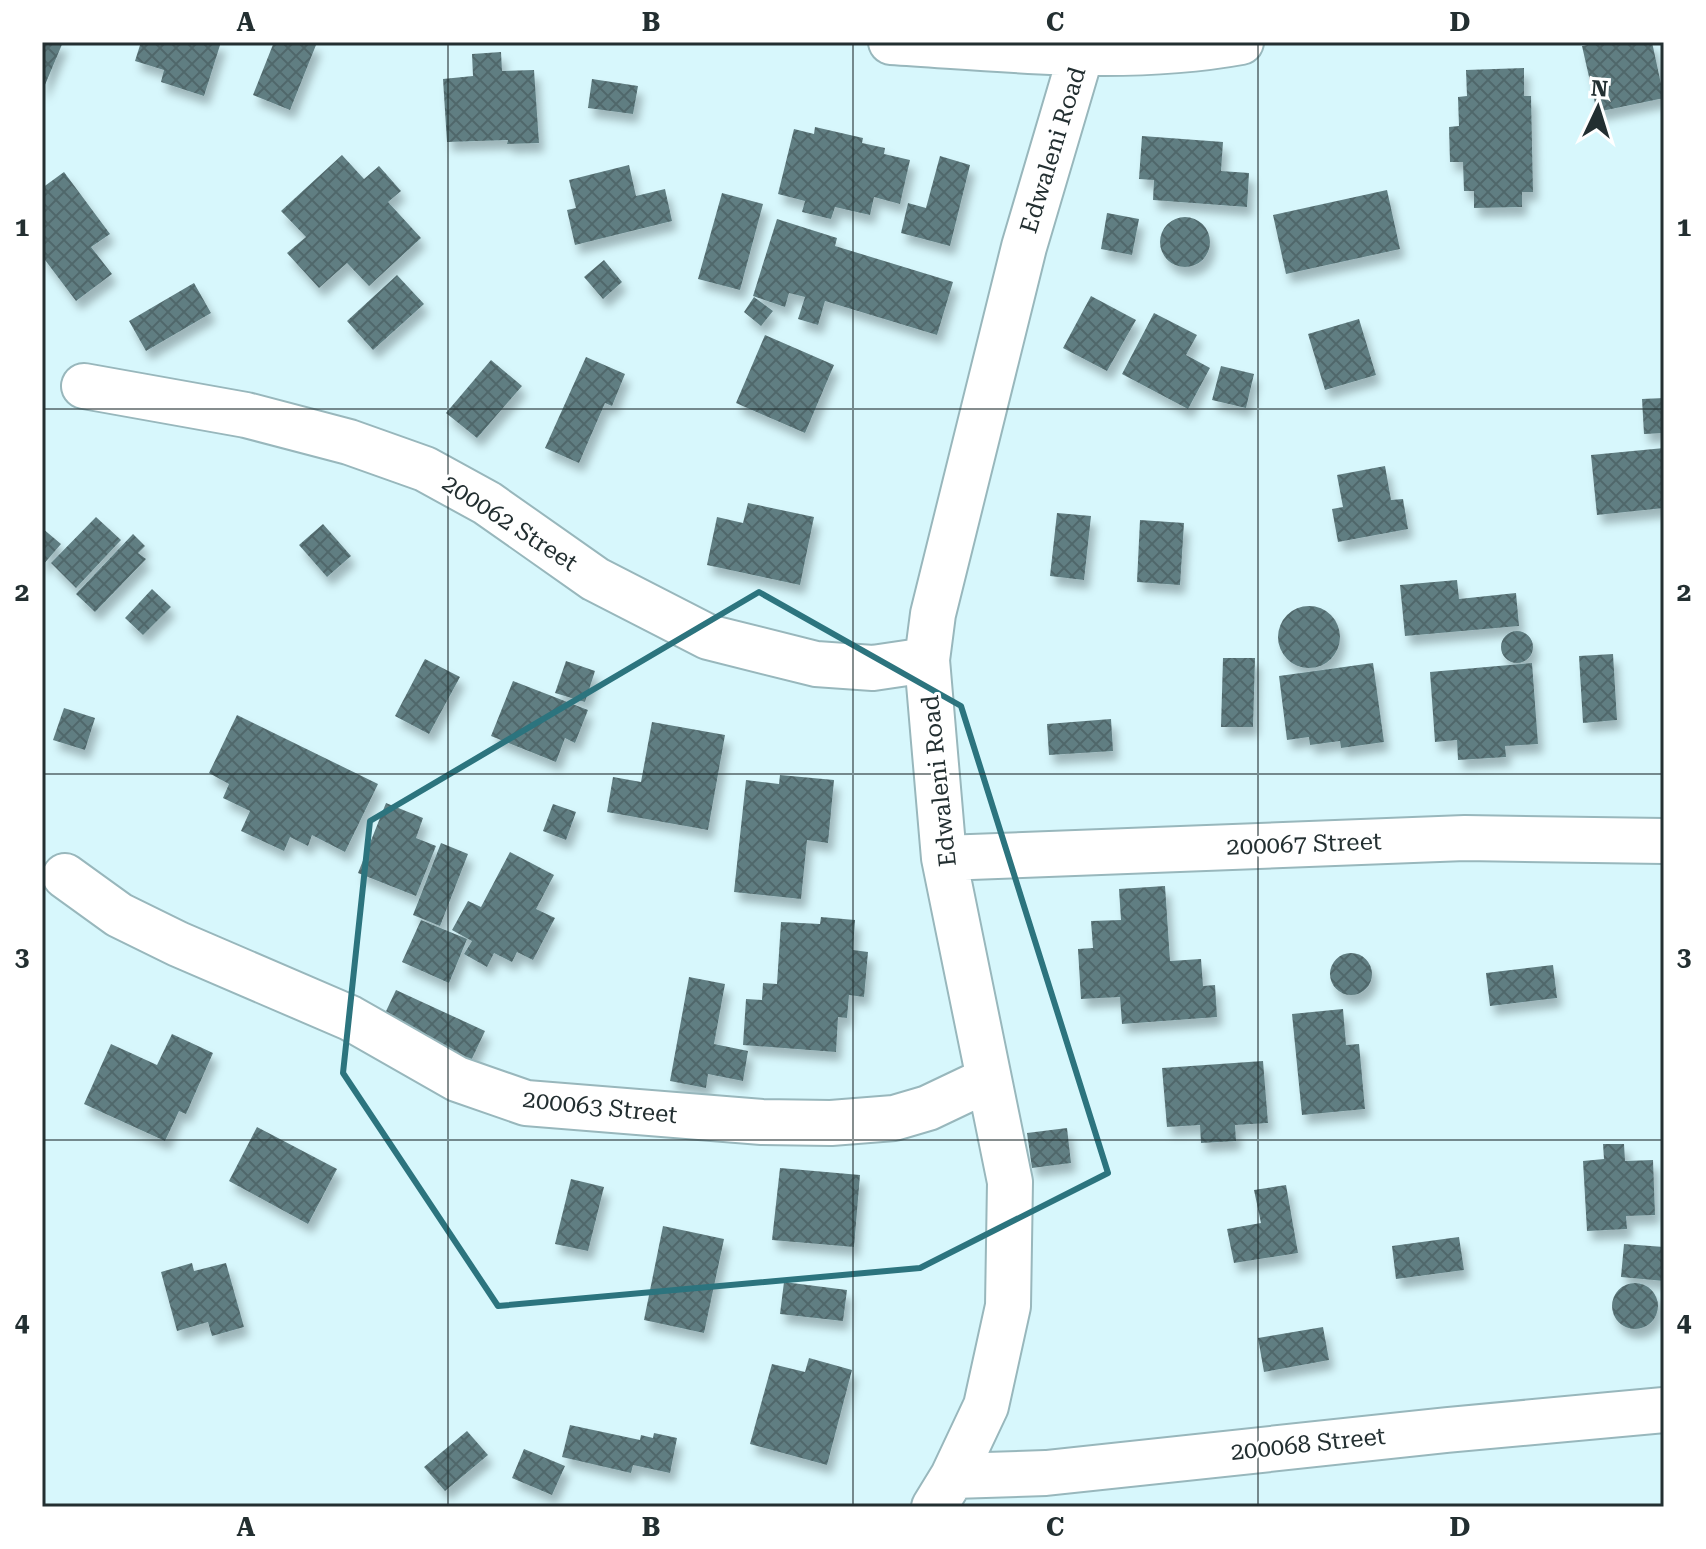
<svg xmlns="http://www.w3.org/2000/svg" width="1706" height="1549" viewBox="0 0 1706 1549" font-family="'Roboto Serif',serif">
<style>
.building{fill:url(#building-cross-hatch);filter:url(#shadow)}
.lines{fill:none;stroke-linecap:round;stroke-linejoin:round}
.minor-casing{stroke:#98b7bc;stroke-width:48}
.minor{stroke:#fff;stroke-width:44}
.marked{fill:none;stroke:#2c747e;stroke-width:6;stroke-linejoin:round}
.grid{fill:none;stroke:#232f31;stroke-width:2;stroke-opacity:0.55}
.labels{text-anchor:middle;stroke-width:6;stroke-linejoin:round;paint-order:stroke}
.street-label{font-size:24px;fill:#232f31;stroke:#fff}
.neatline{fill:none;stroke:#232f31;stroke-width:3}
.grid-label{font-size:26px;text-anchor:middle;font-weight:bold;fill:#232f31}
</style>
<defs>
<pattern id="building-cross-hatch" width="8" height="8" patternUnits="userSpaceOnUse" patternTransform="scale(2)"><rect width="8" height="8" fill="#617e82"/><path d="M0 0l8 8M0 8l8-8" fill="none" stroke="#50686b"/></pattern>
<filter id="shadow"><feDropShadow dx="5" dy="9" stdDeviation="4" flood-color="#0004"/></filter>
</defs>
<rect width="100%" height="100%" fill="#d7f7fc"/>
<path class="building" d="M42 42H63L42 92Z
M141 42H221L204 96 161 82 164 70 135 61Z
M274 42H309L316 45 290 110 253 95Z
M1603 42H1652L1664 98 1597 112 1582 46Z
M501 52 502 71 534 70 539 143 507 144 508 140 447 142 443 79 473 76 472 54Z
M1524 68V96H1531L1533 192H1522V207L1474 208V191H1464L1463 162H1450L1449 127 1459 126 1458 97 1467 96 1466 70Z
M592 79 638 86 633 114 588 108Z
M815 127 863 138 862 143 885 148 884 154 910 160 900 204 874 197 870 215 835 207 831 219 802 212 805 201 778 194 794 129 814 134Z
M1142 136 1223 142 1221 171 1249 173 1247 207 1153 200 1154 180 1139 179Z
M342 155 364 179 379 166 401 191 388 202 421 238 369 286 347 263 319 288 287 253 306 237 281 211Z
M940 156 970 165 950 246 901 233 908 203 926 208Z
M629 165 636 196 665 189 672 221 575 245 567 210 576 208 569 180Z
M64 172 110 234 91 247 112 274 76 301 42 256V188Z
M1387 190 1400 249 1286 274 1273 215Z
M722 193 763 204 740 290 698 279Z
M1107 213 1139 219 1132 255 1101 249Z
M1160 242a25 25 0 1 1 50 0a25 25 0 1 1-50 0Z
M777 219 837 238 835 246 953 282 937 335 825 301 818 325 798 319 805 297 789 293 785 307 753 296Z
M604 260 622 282 603 299 584 277Z
M397 275 424 304 373 350 347 321Z
M194 283 211 313 146 351 129 321Z
M1091 296 1136 320 1107 371 1063 348Z
M754 297 773 311 761 326 744 312Z
M1154 313 1197 335 1186 355 1210 368 1188 409 1122 374Z
M1359 319 1376 375 1325 390 1308 334Z
M765 335 834 365 805 433 736 403Z
M586 357 625 374 612 406 605 403 579 463 545 448Z
M491 360 522 386 477 438 446 413Z
M1221 366 1254 374 1246 408 1212 400Z
M1664 398V433L1644 434 1642 399Z
M1664 448V508L1597 515 1591 455Z
M1385 466 1391 500 1403 499 1408 529 1338 542 1332 509 1343 507 1337 475Z
M748 503 814 517 800 585 707 565 717 517 743 523Z
M1057 513 1091 516 1084 580 1050 576Z
M96 517 121 540 76 588 51 563Z
M1140 520 1184 523 1180 585 1137 582Z
M323 524 351 556 327 577 299 545Z
M42 528 61 544 42 566Z
M133 534 145 546 138 553 146 559 95 612 76 594Z
M1457 580 1459 599 1516 593 1519 626 1405 636 1400 585Z
M152 589 171 607 143 635 125 618Z
M1278 637a31 31 0 1 1 62 0a31 31 0 1 1-62 0Z
M1501 647a16 16 0 1 1 32 0a16 16 0 1 1-32 0Z
M1613 654 1617 720 1583 723 1579 656Z
M1223 658H1255L1253 727H1221Z
M425 659 460 677 429 734 395 716Z
M566 661 595 671 585 702 555 693Z
M1373 663 1384 742 1341 748 1340 741 1310 745 1309 737 1287 740 1279 676Z
M1532 663 1538 744 1505 746 1506 757 1458 760 1457 740 1435 742 1430 672Z
M513 681 588 710 575 743 565 738 556 762 491 736Z
M64 708 95 718 85 750 53 740Z
M237 715 378 784 345 852 312 835 308 846 290 837 284 851 241 831 250 811 223 798 229 784 209 773Z
M1111 719 1113 751 1049 755 1047 724Z
M652 722 725 735 708 830 607 812 613 777 641 782Z
M780 775 834 780 828 843 807 840 801 899 734 892 746 780 779 784Z
M386 803 423 818 416 838 436 846 416 896 358 873Z
M553 804 576 812 566 840 543 831Z
M441 843 468 854 440 926 413 915Z
M510 852 554 875 536 909 555 918 533 960 517 952 512 962 494 953 487 967 464 954 472 941 452 930 468 901 481 907Z
M1165 886 1170 961 1201 959 1203 986 1215 985 1217 1017 1122 1024 1120 997 1081 999 1078 949 1093 948 1091 921 1121 920 1119 889Z
M821 917 855 920 853 950 868 952 864 997 849 995 847 1018 838 1017 836 1052 743 1045 746 999 762 1000 763 983 777 984 781 922 820 924Z
M421 920 467 939 449 983 402 962Z
M1330 974a21 21 0 1 1 42 0a21 21 0 1 1-42 0Z
M1553 965 1557 998 1490 1006 1486 973Z
M689 977 725 984 714 1044 748 1051 743 1081 708 1074 706 1088 670 1081Z
M396 990 485 1031 469 1065 380 1024Z
M1343 1009 1346 1045 1359 1044 1365 1109 1302 1115 1292 1014Z
M172 1034 213 1053 186 1114 179 1111 165 1141 84 1104 111 1044 157 1065Z
M1263 1061 1268 1123 1235 1125 1236 1141 1201 1143 1200 1125 1167 1127 1162 1068Z
M257 1127 337 1169 308 1224 229 1181Z
M1067 1128 1071 1163 1032 1168 1027 1133Z
M1603 1144H1624L1625 1161 1653 1160 1655 1215 1626 1216 1627 1229 1587 1231 1583 1161 1604 1159Z
M780 1168 860 1175 854 1247 772 1240Z
M571 1179 604 1187 588 1251 555 1244Z
M1286 1185 1298 1253 1234 1263 1227 1229 1261 1223 1254 1190Z
M663 1226 724 1239 704 1333 644 1320Z
M1459 1237 1464 1270 1396 1279 1392 1246Z
M1624 1244 1664 1247V1281L1621 1277Z
M192 1263 194 1271 226 1263 244 1327 212 1336 208 1322 177 1331 161 1272Z
M784 1282 847 1290 843 1321 780 1314Z
M1612 1306a23 23 0 1 1 46 0a23 23 0 1 1-46 0Z
M1323 1327 1329 1360 1264 1372 1258 1338Z
M809 1358 852 1370 827 1465 750 1444 772 1364 805 1372Z
M570 1425 640 1440 641 1435 653 1438 654 1433 677 1438 670 1473 633 1465 631 1473 562 1457Z
M467 1431 488 1455 445 1491 424 1467Z
M524 1449 565 1466 552 1495 512 1478Z"/>
<g class="lines">
<g class="minor-casing">
<path id="minor" d="M891 42C1007 49 1126 63 1241 42
M84 386 246 415 349 442 425 469 487 503 595 579 708 637 816 664 873 668 927 660
M944 858 1465 838 1664 841
M65 876 119 915 178 944 350 1018 457 1079 526 1103 762 1122 831 1123 894 1118 928 1108 989 1079
M953 1476 1046 1473 1447 1430 1664 1410
M934 1507 953 1476 986 1406 1008 1306 1010 1182 944 858 927 660 933 614 1024 247 1081 54"/>
</g>
<use href="#minor" class="minor"/>
</g>
<path class="marked" d="M759 592 961 706 1108 1173 920 1268 498 1306 343 1073 370 821Z"/>
<path class="grid" d="M448 42V1507M853 42V1507M1258 42V1507M42 409H1664M42 774H1664M42 1140H1664"/>
<g class="labels">
<g class="street-label">
<text transform="translate(1053 150) rotate(-73)" y="8">Edwaleni Road</text>
<text transform="translate(510 523) rotate(33)" y="8">200062 Street</text>
<text transform="translate(939 781) rotate(-96)" y="8">Edwaleni Road</text>
<text transform="translate(1304 844) rotate(-2)" y="8">200067 Street</text>
<text transform="translate(600 1107) rotate(6)" y="8">200063 Street</text>
<text transform="translate(1308 1444) rotate(-6)" y="8">200068 Street</text>
</g>
</g>
<rect width="1706" height="1549" fill="none" stroke="#ffffff" stroke-width="88"/>
<g transform="translate(1598 108) rotate(4)" stroke="#ffffff" stroke-width="6" paint-order="stroke">
<path d="M0-6L14 30L0 20L-14 30Z" fill="#232f31"/>
<text y="-12" font-size="22" font-weight="bold" text-anchor="middle" fill="#232f31">N</text>
</g>
<rect x="44" y="44" width="1618" height="1461" class="neatline"/>
<g class="grid-label">
<text x="246" y="31">A</text>
<text x="651" y="31">B</text>
<text x="1055" y="31">C</text>
<text x="1460" y="31">D</text>
<text x="22" y="236">1</text>
<text x="1684" y="236">1</text>
<text x="22" y="601">2</text>
<text x="1684" y="601">2</text>
<text x="22" y="966">3</text>
<text x="1684" y="966">3</text>
<text x="22" y="1331">4</text>
<text x="1684" y="1331">4</text>
<text x="246" y="1536">A</text>
<text x="651" y="1536">B</text>
<text x="1055" y="1536">C</text>
<text x="1460" y="1536">D</text>
</g>
</svg>
